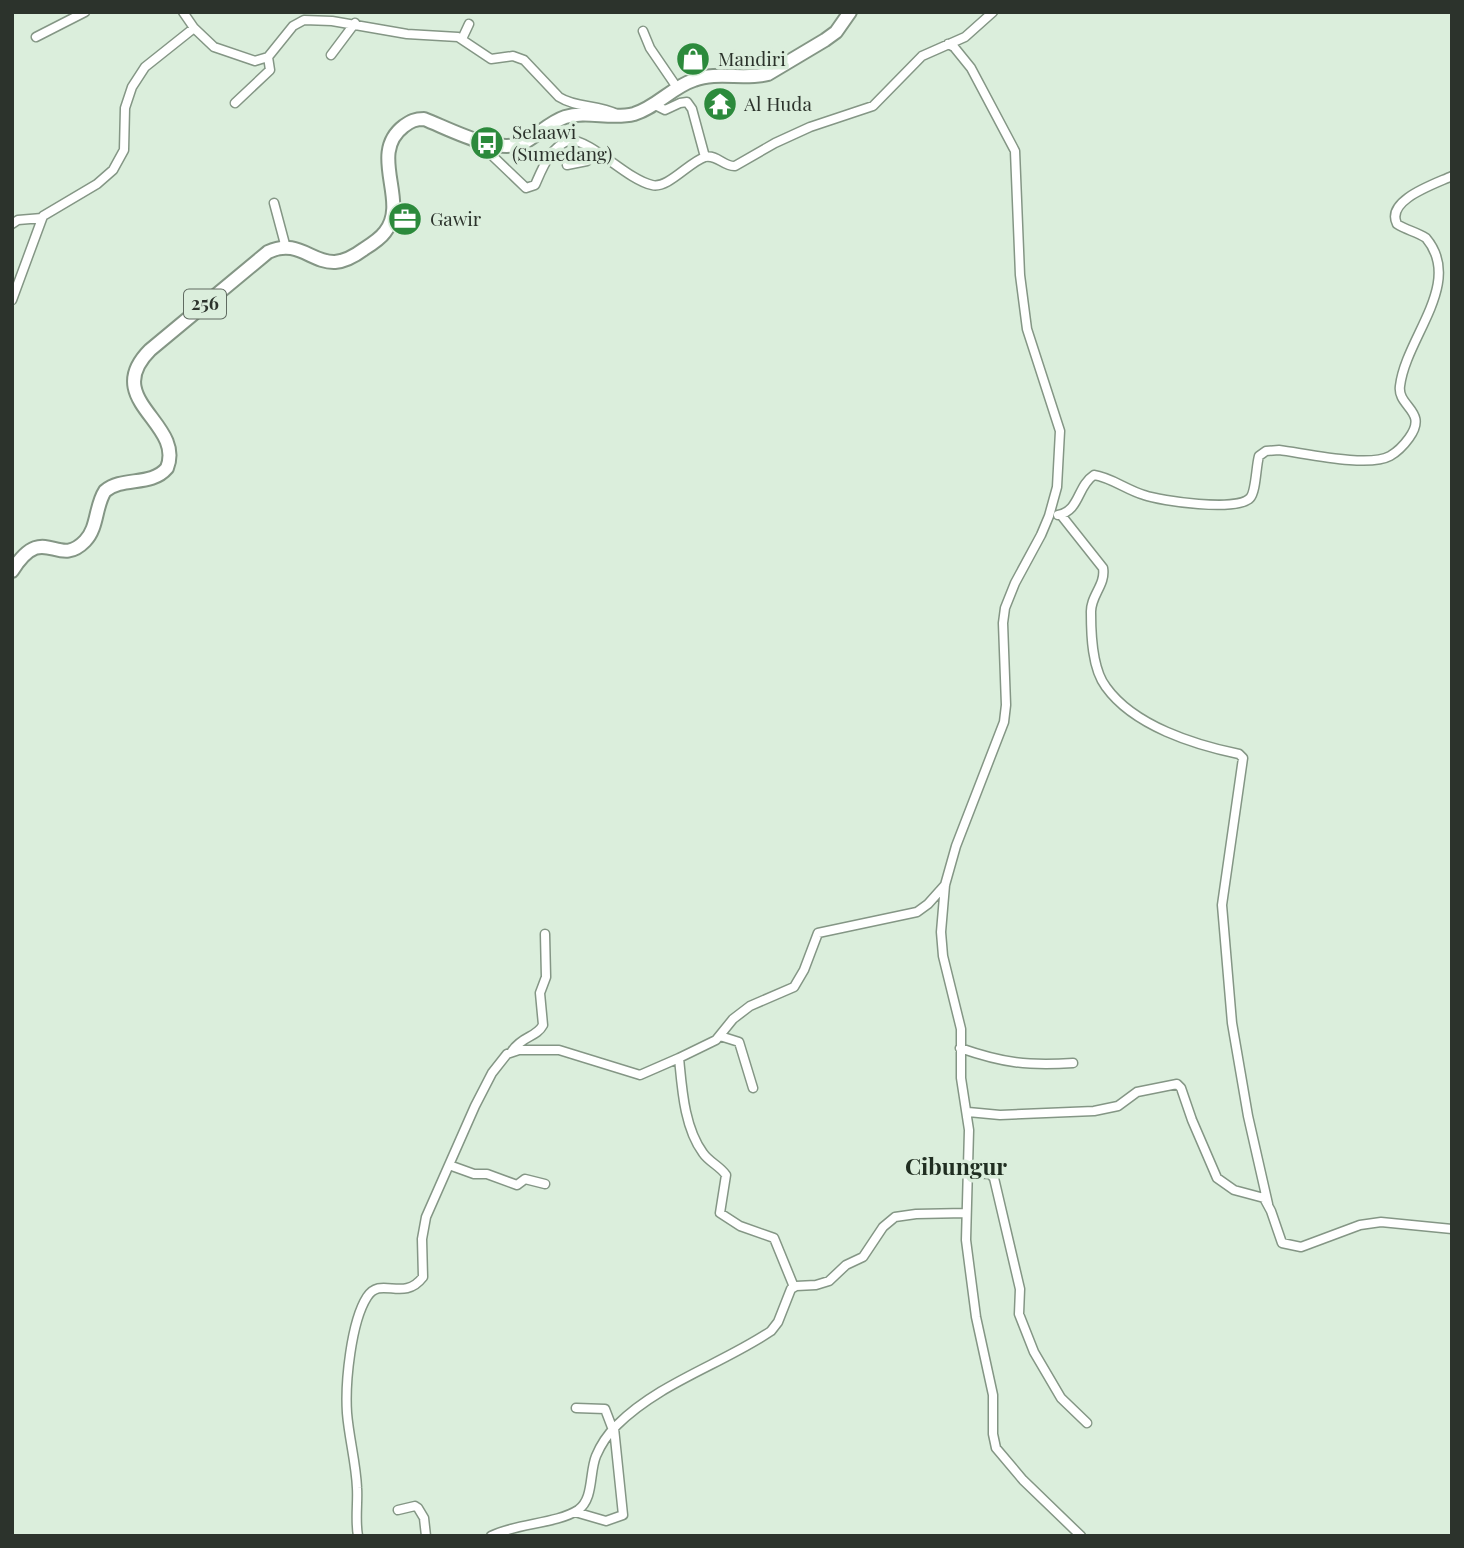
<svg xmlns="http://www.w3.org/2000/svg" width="1464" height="1548" viewBox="0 0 1464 1548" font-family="'Playfair Display',serif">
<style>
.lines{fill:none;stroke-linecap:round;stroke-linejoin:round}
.street-casing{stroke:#849685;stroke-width:11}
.primary-casing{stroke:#849685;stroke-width:16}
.street{stroke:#fff;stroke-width:8}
.primary{stroke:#fff;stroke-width:12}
.labels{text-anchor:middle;stroke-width:7;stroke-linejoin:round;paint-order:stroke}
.shield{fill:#dbeedc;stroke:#606b61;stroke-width:2}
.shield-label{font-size:18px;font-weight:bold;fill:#2c332c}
.poi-label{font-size:19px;fill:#2c332c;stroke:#dbeedc;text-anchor:start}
.quarter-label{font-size:23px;font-weight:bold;fill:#202e21;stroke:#dbeedc}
</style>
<rect width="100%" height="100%" fill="#dbeedc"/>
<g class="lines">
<g class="street-casing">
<path id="street" d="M183 12 194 28 214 47 255 61 268 57 293 26 304 20 332 21 407 34 458 37 491 59 513 56 524 60 559 97C576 108 598 104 617 114
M643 31 650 48 678 89
M36 37 85 12
M462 39 469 24
M948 44 954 47 971 68 1015 151 1020 275 1027 329 1060 431 1057 487 1049 516 1041 535 1015 583 1005 608 1003 623 1006 705 1004 722 956 846 945 885 941 932 943 956 961 1029V1078L969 1130 966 1240 976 1317 993 1395V1434L996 1448 1023 1480 1081 1536
M331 55 355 23
M235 103 270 70 268 57
M655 105 665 110 680 103 687 102 692 109 705 157
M479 143 526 188 535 185C543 167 550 147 570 140 593 141 626 179 652 185 668 189 689 162 705 157 717 154 724 167 735 166L775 143 810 127 873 106 922 56 965 37 993 12
M567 165 587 161 593 151
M274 203 286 248
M12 224 18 220 42 218
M12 300 43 216 97 184 113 170 124 150 125 108 132 87 145 67 194 28
M1058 515C1080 511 1077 486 1094 475 1110 477 1127 490 1144 495 1161 501 1237 512 1250 498 1256 492 1256 466 1259 456L1266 451 1279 450C1304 453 1368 468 1390 456 1397 452 1404 445 1409 438 1429 411 1397 407 1400 386 1406 337 1464 283 1426 238 1417 232 1406 230 1397 224 1385 200 1435 184 1452 176
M1061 515 1103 568C1106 585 1090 596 1091 613 1091 635 1092 669 1106 687 1134 726 1195 745 1239 754L1243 758 1222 905 1232 1023 1248 1116 1268 1204
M720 1036 739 1042 753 1088
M960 1048C1003 1063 1028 1066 1073 1063
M512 1051C523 1035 536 1038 543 1025L540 993 546 977 545 934
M968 1112 1000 1115 1094 1111 1118 1106 1137 1092 1177 1084 1181 1088 1192 1120 1217 1178 1234 1190 1264 1198 1271 1211 1282 1243 1301 1247 1360 1225 1381 1222 1452 1229
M449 1165 474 1174H487L517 1185 525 1179 545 1184
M969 1173 990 1174 994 1178 1020 1289 1019 1314 1034 1352 1061 1398 1087 1423
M794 1287 774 1238 740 1226 720 1213 726 1175C720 1166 709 1162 703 1153 684 1127 682 1088 679 1058L716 1040 733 1019 750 1006 794 987 804 970 818 933 917 912 928 904 945 885
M576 1408 605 1409 613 1430
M398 1510 415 1506 418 1508 424 1518 426 1536
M575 1512 606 1521 623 1515 614 1428
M358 1536C355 1520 358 1503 357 1488 356 1463 349 1438 347 1413 345 1383 351 1322 367 1297 381 1275 403 1303 423 1277L422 1239 426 1217 475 1106 492 1073 507 1054 519 1050H559L640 1075 679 1058
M491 1536C517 1523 556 1524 578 1510 594 1499 589 1473 596 1456 601 1444 608 1434 617 1425 659 1383 722 1364 771 1331L778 1322 791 1289 796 1286 816 1285 829 1281 846 1265 863 1257 883 1227 895 1217 916 1214 966 1213"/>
</g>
<g class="primary-casing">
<path id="primary" d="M12 571C44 520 57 570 85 541 98 528 95 506 105 491 123 476 151 487 167 468 185 423 100 400 150 350L268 252C298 238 311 263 335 262 346 261 356 255 364 249 372 244 380 239 385 232 410 201 367 154 404 126 411 121 415 119 424 119 450 129 498 156 525 142 539 134 550 122 565 117 587 110 611 120 634 114 657 107 672 87 694 80 717 71 744 80 768 74L825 40 836 32 850 12"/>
</g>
<use href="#street" class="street"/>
<use href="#primary" class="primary"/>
</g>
<defs>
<g id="shop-disc" transform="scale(1.75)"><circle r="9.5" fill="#2c8a3c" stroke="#dbeedc"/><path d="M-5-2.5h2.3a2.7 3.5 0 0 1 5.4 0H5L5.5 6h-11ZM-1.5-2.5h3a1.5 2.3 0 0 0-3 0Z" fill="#fff"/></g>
<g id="temple-disc" transform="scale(1.75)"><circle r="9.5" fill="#2c8a3c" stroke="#dbeedc"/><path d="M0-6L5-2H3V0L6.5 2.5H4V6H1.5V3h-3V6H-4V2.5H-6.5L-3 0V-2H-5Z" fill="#fff"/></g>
<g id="bus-disc" transform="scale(1.75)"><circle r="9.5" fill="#2c8a3c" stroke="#dbeedc"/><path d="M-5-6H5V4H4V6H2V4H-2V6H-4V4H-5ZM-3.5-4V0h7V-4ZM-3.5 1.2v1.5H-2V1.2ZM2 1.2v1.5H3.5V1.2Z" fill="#fff"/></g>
<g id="office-disc" transform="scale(1.75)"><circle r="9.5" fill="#2c8a3c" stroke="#dbeedc"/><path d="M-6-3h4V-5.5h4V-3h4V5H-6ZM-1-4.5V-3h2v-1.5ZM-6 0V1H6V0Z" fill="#fff"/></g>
</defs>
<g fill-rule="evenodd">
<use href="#shop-disc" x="693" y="59"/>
<use href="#temple-disc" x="720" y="104"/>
<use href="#bus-disc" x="487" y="143"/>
<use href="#office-disc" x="405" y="219"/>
</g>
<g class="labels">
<rect class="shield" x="184" y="289.5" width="42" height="29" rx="5"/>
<g class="shield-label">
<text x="205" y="310">256</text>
</g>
<g class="poi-label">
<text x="718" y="66">Mandiri</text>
<text x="744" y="111">Al Huda</text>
<text x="512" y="139">Selaawi<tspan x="512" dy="22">(Sumedang)</tspan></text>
<text x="430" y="226">Gawir</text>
</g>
<g class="quarter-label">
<text x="956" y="1175">Cibungur</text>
</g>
</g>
<rect width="1464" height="1548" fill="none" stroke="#2c332c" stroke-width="28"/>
</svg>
